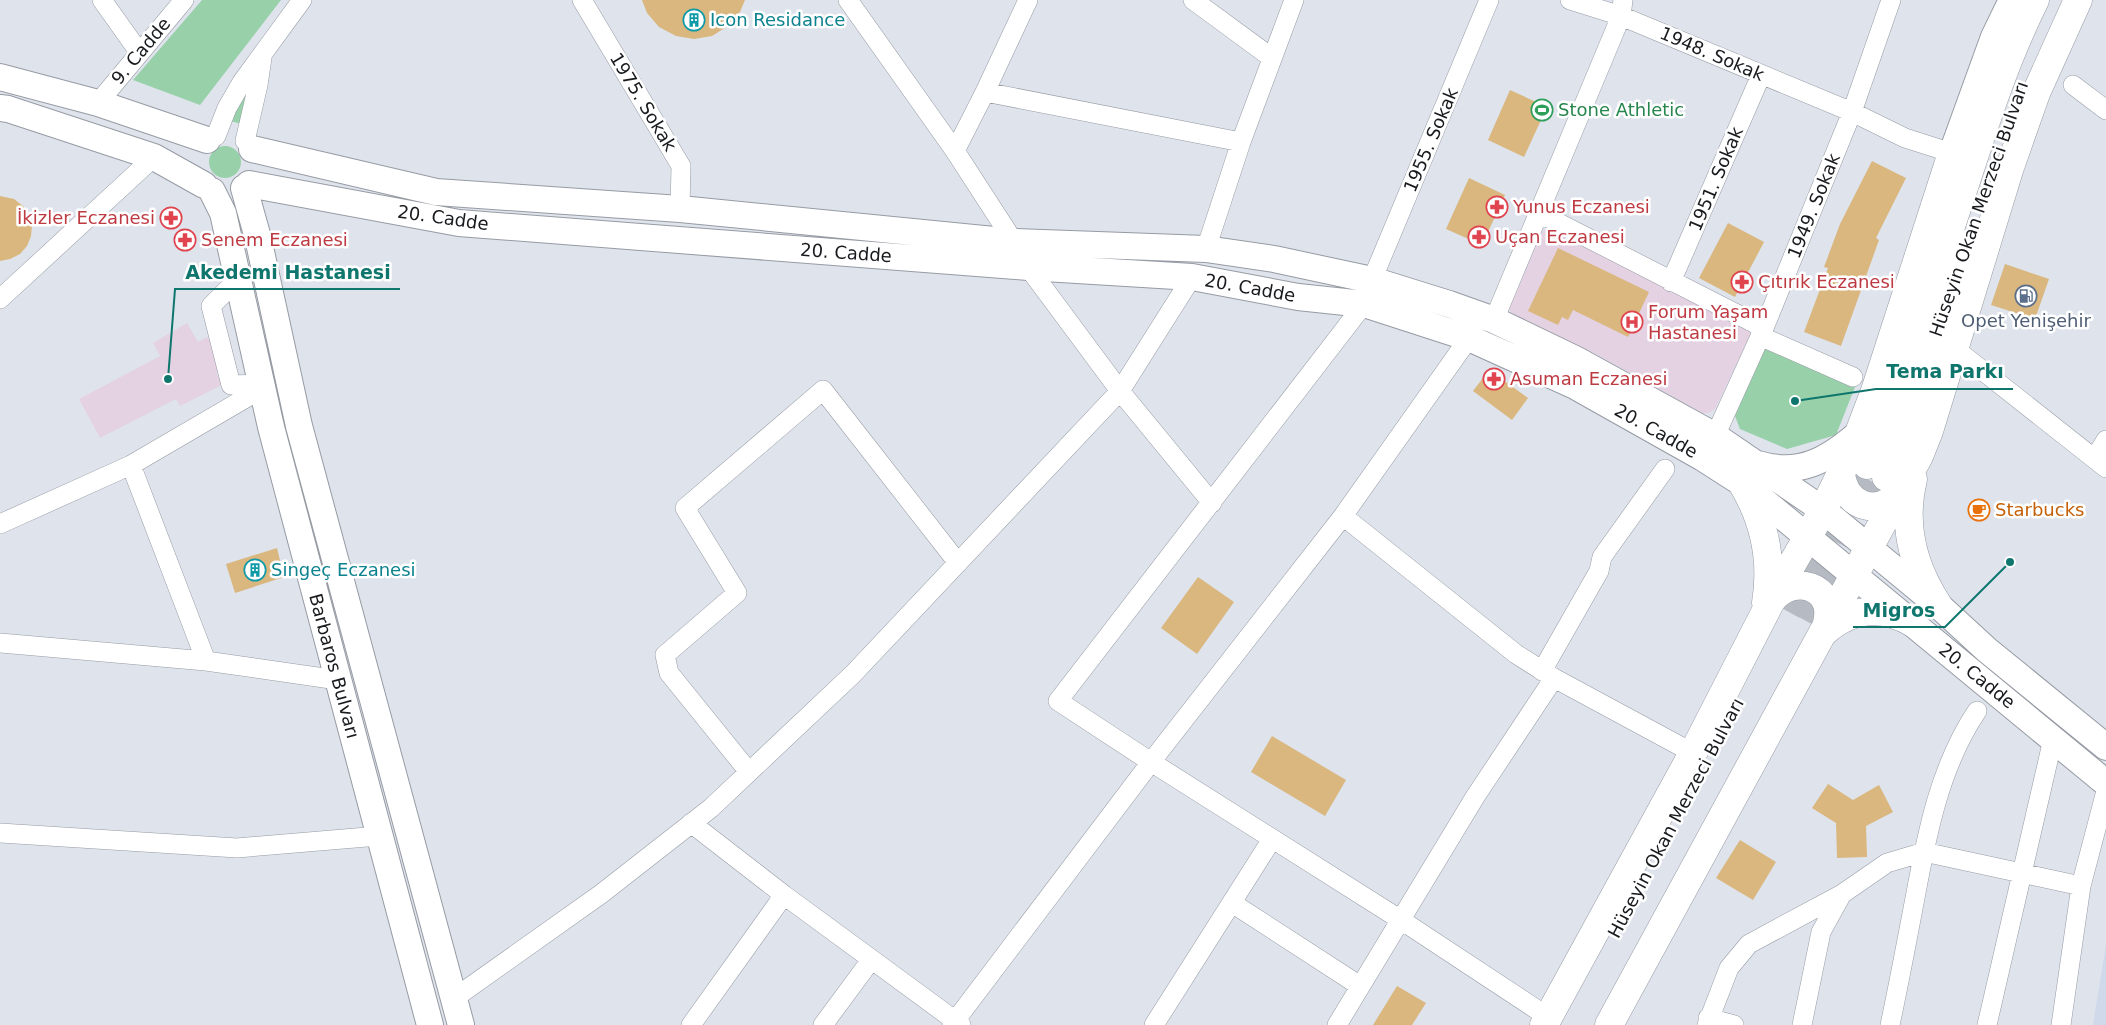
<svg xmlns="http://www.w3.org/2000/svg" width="2106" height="1025" viewBox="0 0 2106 1025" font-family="'DejaVu Sans',sans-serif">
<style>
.built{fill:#d0d9e9}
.medical{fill:#e4d2e3}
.green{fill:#98d1a9}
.building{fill:#dab77e}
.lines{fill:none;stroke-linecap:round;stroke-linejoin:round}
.primary-tunnel{stroke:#b6bbc3;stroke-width:28;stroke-dasharray:28 14;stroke-linecap:butt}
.street-casing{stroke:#969ba4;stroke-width:20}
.secondary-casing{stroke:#969ba4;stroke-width:28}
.primary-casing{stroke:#969ba4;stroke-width:29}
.street{stroke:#fff;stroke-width:19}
.secondary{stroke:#fff;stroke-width:26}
.primary{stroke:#fff;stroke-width:28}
.labels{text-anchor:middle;stroke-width:5;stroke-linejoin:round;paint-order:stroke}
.culture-label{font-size:18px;fill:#0d838f;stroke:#fff;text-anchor:start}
.street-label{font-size:18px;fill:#181a1d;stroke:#fff}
.leisure-label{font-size:18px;fill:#27864d;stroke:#fff;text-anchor:start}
.health-label{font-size:18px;fill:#be3a42;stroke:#fff;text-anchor:start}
.service-label{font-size:18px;fill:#4e5e75;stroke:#fff}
.food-label{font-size:18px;fill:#c56008;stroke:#fff;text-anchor:start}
.leader{fill:none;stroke:#0f766e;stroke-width:2}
.callout-dot{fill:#0f766e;stroke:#fff;stroke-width:2}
.callout-label{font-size:19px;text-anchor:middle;font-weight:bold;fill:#0f766e;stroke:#fff;stroke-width:5;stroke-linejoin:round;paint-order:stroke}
</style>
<rect width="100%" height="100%" fill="#dee3ec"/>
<path class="built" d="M2106 945V1025H2093Z"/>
<path class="medical" d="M1548 229 1750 329 1751 333 1715 409 1709 413H1702L1594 353 1513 315 1509 309 1543 230Z
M187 323 198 342 207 337 212 342 222 370 216 372 222 385 180 406 176 399 100 438 79 399 160 356 153 343Z"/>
<path class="green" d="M202 0H281L200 105 133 80Z
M252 82 245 125 227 120Z
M209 162a16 16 0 1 1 32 0a16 16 0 1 1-32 0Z
M1764 347 1855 387 1836 435 1787 449 1740 429 1735 416Z"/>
<path class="building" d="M642 0H745L740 12 728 26 712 36 694 39 676 36 659 27 647 13Z
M1510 90 1547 107 1524 157 1488 140Z
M1872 161 1906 178 1876 238 1879 240 1841 346 1804 332 1828 268 1824 267 1840 224Z
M1469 178 1505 195 1482 245 1446 229Z
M0 196 14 199 23 206 29 215 32 225 31 236 27 246 20 254 10 259 0 261Z
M1728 223 1764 242 1735 297 1699 278Z
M1558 248 1649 292 1628 337 1573 310 1568 320 1562 317 1558 325 1528 311Z
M2005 264 2049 279 2035 319 1991 305Z
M1489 370 1528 398 1512 420 1473 391Z
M277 548 284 577 235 593 226 564Z
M1198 577 1234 602 1197 654 1161 628Z
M1272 736 1346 780 1325 816 1251 772Z
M1828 784 1853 800 1879 785 1893 812 1866 826 1867 857 1837 858 1836 823 1812 808Z
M1740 840 1776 862 1753 900 1716 878Z
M1397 986 1426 1003 1412 1025H1373Z"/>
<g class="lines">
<path class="primary-tunnel" d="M1787 611 1867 465
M1808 622 1886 477"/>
<g class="street-casing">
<path id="street" d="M102 0 139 52
M582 0 681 166 680 209
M848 0 955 151 1014 242
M1193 0 1272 58
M1570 0 1621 16 1852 112 1905 138 1952 153
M2073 85 2106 110
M985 92 1241 142
M98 103 184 0
M216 136 227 108 242 82 302 0
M245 141 258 85 262 58
M955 151 985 92 1028 0
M1539 213 1764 328
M1206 249 1241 142 1294 0
M1028 267 1120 391 1212 503
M239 278 211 306 231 385 262 384
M1372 280 1489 0
M1671 282 1761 75
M0 299 154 157
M1364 304 1058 701 1151 762 1401 920 1548 1017
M1494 320 1621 16 1623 0
M1760 336 1853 377
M1954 348 2106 468
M1715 436 1764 328 1852 112 1891 0
M2095 458 2106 440
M131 465 206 661
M1343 516 1516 654 1554 678 1693 753
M0 524 131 465 263 388
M0 643 206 661 338 680
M1542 671 1599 571 1602 557 1665 469
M749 772 669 673 665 655 737 593 685 508 823 390 958 563
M691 823 784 895 961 1025
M0 833 237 848 379 836
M1232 903 1360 986
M453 999 601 894 711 808 853 674 1120 391 1192 277
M1708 1018 1734 1025
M691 1025 784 895
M823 1025 871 960
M952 1025 1151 762 1343 516 1469 338
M1154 1025 1272 839
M1337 1025 1475 797 1554 678
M1707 1025 1729 968 1749 944 1842 894
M1802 1025 1821 932 1842 894 1887 863 1924 852 2081 886
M1890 1025C1899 983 1907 940 1915 898 1927 833 1940 766 1977 711
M1987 1025 2053 739
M2061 1025 2081 886 2106 791"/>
</g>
<g class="secondary-casing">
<path id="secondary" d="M0 77 98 103 207 140
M0 108 8 109 154 157 204 185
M252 149 436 192 680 209 1014 242 1206 249 1274 259 1372 280 1449 304 1494 320 1575 359 1715 436 1823 510 1938 605 1987 650 2106 747
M1952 153 1994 37 2012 0
M249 184 459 223 1028 267 1192 277 1298 297 1364 304 1469 338 1575 386 1703 458 1742 483 2106 783
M244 188 258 238 299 426 461 1025
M212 191 223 213 271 427 430 1025
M1758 464C1800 477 1829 459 1859 433"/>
</g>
<g class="primary-casing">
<path id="primary" d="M1867 465C1904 372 1934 276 1966 181 1986 120 2006 58 2035 0
M1841 473C1844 506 1877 518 1899 493
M1886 477 1967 244
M1913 479C1902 524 1913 567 1938 605
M1742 483C1765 521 1773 560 1766 603
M1771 601C1793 572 1836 586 1827 623
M1823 633C1850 608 1882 605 1913 623
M1544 1025 1693 753 1771 601 1823 510 1841 473 1859 433 1875 391 1952 153
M1609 1025 1919 456 1929 431 2010 167 2036 93 2078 0"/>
</g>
<use href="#street" class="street"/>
<use href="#secondary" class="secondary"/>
<use href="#primary" class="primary"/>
</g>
<defs>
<g id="building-ring" transform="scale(1.125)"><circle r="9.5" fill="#fff" stroke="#0f9aa8" stroke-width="1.5"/><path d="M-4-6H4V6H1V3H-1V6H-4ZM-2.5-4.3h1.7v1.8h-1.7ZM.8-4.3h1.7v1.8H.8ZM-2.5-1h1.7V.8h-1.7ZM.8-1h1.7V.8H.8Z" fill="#0f9aa8"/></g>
<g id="stadium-ring" transform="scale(1.125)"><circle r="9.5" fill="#fff" stroke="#2e9e5b" stroke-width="1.5"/><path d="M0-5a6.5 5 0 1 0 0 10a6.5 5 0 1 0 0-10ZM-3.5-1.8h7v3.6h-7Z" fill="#2e9e5b"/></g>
<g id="pharmacy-ring" transform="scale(1.125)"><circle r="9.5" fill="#fff" stroke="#e0444e" stroke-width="1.5"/><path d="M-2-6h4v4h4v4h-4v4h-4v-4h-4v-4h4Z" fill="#e0444e"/></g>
<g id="fuel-ring" transform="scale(1.125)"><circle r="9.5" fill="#fff" stroke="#5c6f8a" stroke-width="1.5"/><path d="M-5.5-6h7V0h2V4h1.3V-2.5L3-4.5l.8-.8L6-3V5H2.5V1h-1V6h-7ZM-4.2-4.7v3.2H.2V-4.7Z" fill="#5c6f8a"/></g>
<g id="hospital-ring" transform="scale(1.125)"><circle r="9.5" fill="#fff" stroke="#e0444e" stroke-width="1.5"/><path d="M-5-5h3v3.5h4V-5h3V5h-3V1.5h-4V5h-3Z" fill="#e0444e"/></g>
<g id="cafe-ring" transform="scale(1.125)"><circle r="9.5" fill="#fff" stroke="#e8710a" stroke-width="1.5"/><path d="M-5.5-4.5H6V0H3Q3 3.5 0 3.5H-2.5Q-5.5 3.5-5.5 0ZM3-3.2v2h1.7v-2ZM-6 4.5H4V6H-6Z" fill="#e8710a"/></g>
</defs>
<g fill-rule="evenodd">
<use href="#building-ring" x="694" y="20"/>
<use href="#stadium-ring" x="1542" y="110"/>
<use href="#pharmacy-ring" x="1497" y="207"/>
<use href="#pharmacy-ring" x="171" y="218"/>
<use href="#pharmacy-ring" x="1479" y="237"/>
<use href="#pharmacy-ring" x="185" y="240"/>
<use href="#pharmacy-ring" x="1742" y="282"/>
<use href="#fuel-ring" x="2026" y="296"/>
<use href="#hospital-ring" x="1632" y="322"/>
<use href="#pharmacy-ring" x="1494" y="379"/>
<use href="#cafe-ring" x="1979" y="510"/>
<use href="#building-ring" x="255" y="570"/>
</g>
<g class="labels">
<g class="culture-label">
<text x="710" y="26">Icon Residance</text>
<text x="271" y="576">Singeç Eczanesi</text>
</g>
<g class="street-label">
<text transform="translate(141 51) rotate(-50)" y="6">9. Cadde</text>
<text transform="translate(1712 54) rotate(23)" y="6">1948. Sokak</text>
<text transform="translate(643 102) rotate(59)" y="6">1975. Sokak</text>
<text transform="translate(1431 140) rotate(-67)" y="6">1955. Sokak</text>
<text transform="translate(1716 179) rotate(-67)" y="6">1951. Sokak</text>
<text transform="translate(1814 206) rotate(-68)" y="6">1949. Sokak</text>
<text transform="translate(1979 209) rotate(-71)" y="6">Hüseyin Okan Merzeci Bulvarı</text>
<text transform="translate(443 218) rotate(8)" y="6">20. Cadde</text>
<text transform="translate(846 253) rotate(4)" y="6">20. Cadde</text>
<text transform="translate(1250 288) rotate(10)" y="6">20. Cadde</text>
<text transform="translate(1656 431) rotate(29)" y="6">20. Cadde</text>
<text transform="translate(334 666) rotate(75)" y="6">Barbaros Bulvarı</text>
<text transform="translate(1977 676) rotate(39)" y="6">20. Cadde</text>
<text transform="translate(1676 818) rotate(-62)" y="6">Hüseyin Okan Merzeci Bulvarı</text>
</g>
<g class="leisure-label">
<text x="1558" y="116">Stone Athletic</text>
</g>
<g class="health-label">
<text x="1513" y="213">Yunus Eczanesi</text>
<text x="155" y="224" text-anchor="end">İkizler Eczanesi</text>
<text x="1495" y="243">Uçan Eczanesi</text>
<text x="201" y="246">Senem Eczanesi</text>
<text x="1758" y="288">Çıtırık Eczanesi</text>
<text x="1648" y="318">Forum Yaşam<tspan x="1648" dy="21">Hastanesi</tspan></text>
<text x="1510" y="385">Asuman Eczanesi</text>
</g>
<g class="service-label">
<text x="2026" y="327">Opet Yenişehir</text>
</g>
<g class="food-label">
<text x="1995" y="516">Starbucks</text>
</g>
</g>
<path class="leader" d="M168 379L175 289H400M1795 401L1876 389H2013M2010 562L1945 627H1853"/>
<g class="callout-dot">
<circle cx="168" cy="379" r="5"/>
<circle cx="1795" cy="401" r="5"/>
<circle cx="2010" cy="562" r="5"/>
</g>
<g class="callout-label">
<text x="288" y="279">Akedemi Hastanesi</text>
<text x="1945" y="378">Tema Parkı</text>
<text x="1899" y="617">Migros</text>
</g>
</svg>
